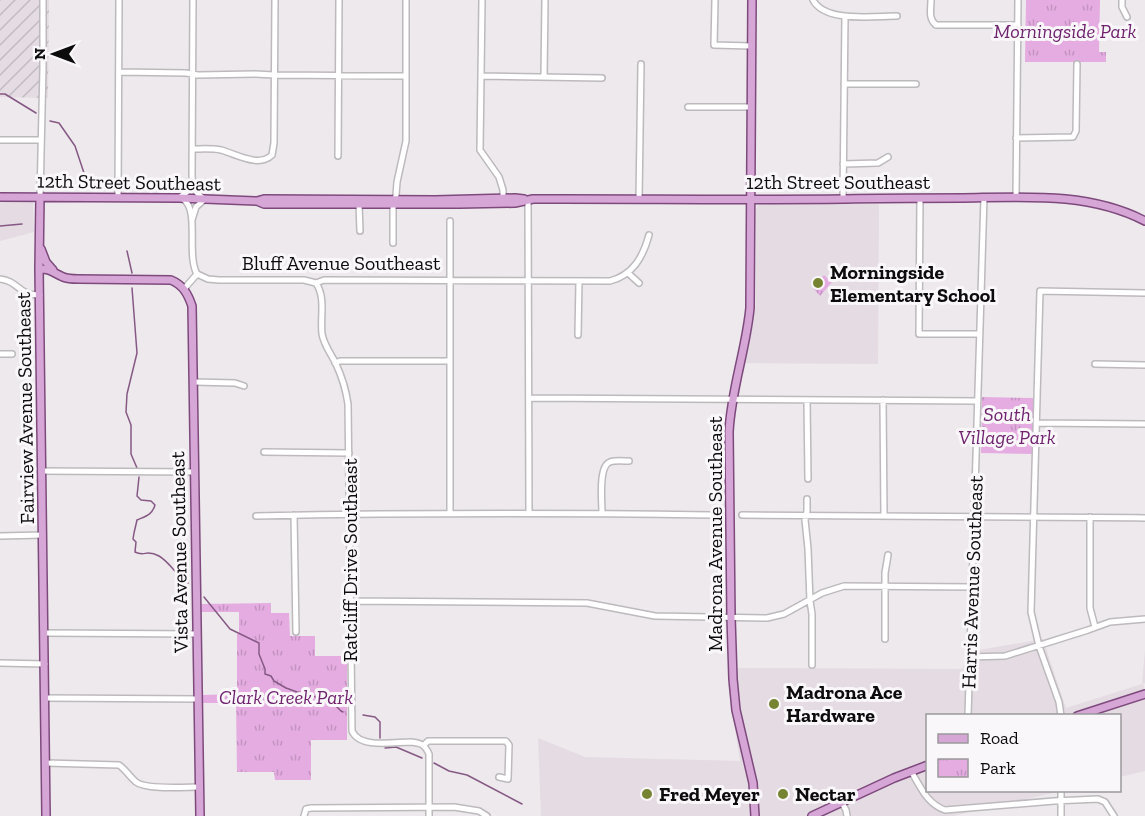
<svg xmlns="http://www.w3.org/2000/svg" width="1145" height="816" viewBox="0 0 1145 816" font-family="'Zilla Slab',serif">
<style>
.built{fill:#e4dbe3}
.industrial{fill:url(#industrial-furrows)}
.park{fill:url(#park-tufts)}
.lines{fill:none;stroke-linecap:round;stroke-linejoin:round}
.stream{stroke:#865985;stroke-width:1.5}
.minor-casing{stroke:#bdbabd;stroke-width:8}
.major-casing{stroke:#7e4a7d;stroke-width:10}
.minor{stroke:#fff;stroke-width:5}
.major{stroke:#d6a6d6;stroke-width:7}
.poi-dot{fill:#768431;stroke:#faf7fa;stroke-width:2}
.labels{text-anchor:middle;stroke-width:6;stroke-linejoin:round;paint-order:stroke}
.park-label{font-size:20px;font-style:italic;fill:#6f236f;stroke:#faf7fa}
.street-label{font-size:20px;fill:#0d0c0d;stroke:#faf7fa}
.poi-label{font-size:20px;font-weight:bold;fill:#0d0c0d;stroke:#faf7fa;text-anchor:start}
</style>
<defs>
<pattern id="industrial-furrows" width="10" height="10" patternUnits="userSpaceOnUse" patternTransform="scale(1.5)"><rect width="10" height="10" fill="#e4dbe3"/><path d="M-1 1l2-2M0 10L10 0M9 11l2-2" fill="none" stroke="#c2bbc2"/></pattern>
<pattern id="park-tufts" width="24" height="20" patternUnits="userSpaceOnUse" patternTransform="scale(1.5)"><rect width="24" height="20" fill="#e5ace2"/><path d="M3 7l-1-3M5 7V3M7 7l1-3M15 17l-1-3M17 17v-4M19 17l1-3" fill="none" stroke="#c393c1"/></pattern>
</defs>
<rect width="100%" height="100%" fill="#ede9ec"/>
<path class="built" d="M0 202H33L34 232 0 241Z
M763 204H879L878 364 745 363 754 320 756 303V209L758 205Z
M1043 639 1066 708 1142 684 1145 650V683L1143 684 1145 691V771L1120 777V716H928V790L1061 791 953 816H541L538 738 585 757 740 761 728 685 738 668 962 669 973 651Z"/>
<path class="industrial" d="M0 0H49L48 98 0 97Z"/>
<path class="park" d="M1026 0H1100L1099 52H1106V62H1025Z
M824 275 832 282 820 296 813 288Z
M982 397 1034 398 1032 454 981 453Z
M271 603V613H289L290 636H315V656H347V740H311V780H275L274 772H237L236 703H203V695L237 694V634L239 633V612H201V604Z"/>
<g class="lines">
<path class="stream" d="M0 94H5L36 113
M50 121 59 123 75 146 84 173
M0 226 22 224
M127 251 132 273
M132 288 137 353 127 394 126 412 131 425V454L137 468
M139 477 137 496 141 500 151 501 155 505C152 515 146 516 137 520L134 533 133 539 136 542 135 552C145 557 146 549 159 556 171 563 176 576 188 583
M204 597 230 629 259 643V654L265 669V674L271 676 274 681 286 688 297 692 311 694 318 699 327 700 333 703 341 711 343 712
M363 715 375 717 380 722V738
M385 748 396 747 422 758
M434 763 449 771 467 775 522 804"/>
<g class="minor-casing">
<path id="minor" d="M482 0 480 150 499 177 503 190V201
M715 0 714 45 751 46
M813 0C825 23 874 16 897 16
M931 0C931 9 928 19 936 25H1018
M1122 0V7L1127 17
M119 72 186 73 198 75 255 74 274 75 406 76
M481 76 602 78
M544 77 545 0
M844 84H916
M688 107H750
M1016 138 1073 137 1076 131 1077 64
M0 140H41
M192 149C201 149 212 148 221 150 236 154 259 168 272 155L274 143 275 0
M338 156 339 0
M843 164 878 163 888 157
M40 197 43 67V0
M180 197 187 192 191 181
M1016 197 1018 0
M118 198 119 0
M920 198 919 334H979
M183 199C200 210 186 254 197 274
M639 199 641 64
M843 199 845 16
M528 200 529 513
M359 204 360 231
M192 220 196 207 205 199C195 194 193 187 192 176L193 0
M393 243V208L396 195 397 182 406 141V0
M628 273 639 283
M197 274 208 279 219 280H304L316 283 324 280 610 281C633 275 643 257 649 235
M0 279C19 281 17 295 40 295
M316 283C326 298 320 316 322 334 324 345 331 354 336 364 342 377 346 390 348 404L352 731C360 749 394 742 411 742 421 743 425 745 429 754V816
M184 289 197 274
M578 335 579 281
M0 354H12
M335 363 340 361H450
M1095 364 1145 365
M194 382 235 383 244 386
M529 398 977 401
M807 400 808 479
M883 400 884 516
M1036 423 1145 424
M264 452 349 453
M41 471 195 472
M807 499V511L805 520 808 549 810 601 812 614V665
M450 513V221
M602 513C602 502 598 466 610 462 615 460 623 461 629 461
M294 515 296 632
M742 515C877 516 1011 516 1145 518
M256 516C408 513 559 513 710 515
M1090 517V608L1095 627
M0 536 43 535
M350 601 587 603 655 616 767 618 784 614 822 593 844 586 971 587
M44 633 197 634
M885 639V573L888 555
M969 657 1005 656 1088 630 1110 622 1145 619
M0 663 45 664
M45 698 198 699
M968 716 984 197
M1061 716 1059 702 1039 646 1031 612 1040 291 1145 293
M424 745 428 741H506L509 745 508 779 499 777
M46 763 119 765C126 770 130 777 136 782 146 790 185 787 199 787
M911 771C920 786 927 804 945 810L1054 801 1098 799 1105 802 1114 816
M841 801 846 810 847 816
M304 816 306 809 311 808 454 807 479 811 487 816
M1061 816V790"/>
</g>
<g class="major-casing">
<path id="major" d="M752 0 750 308C746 350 731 390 729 432L731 617 733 679 736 710 753 783 755 816
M0 197 179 198 257 201 264 204H460L515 203 533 199H563C657 199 751 200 845 199 884 198 923 198 963 198 1024 197 1089 192 1145 221
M40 197 39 269 46 816
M257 201 264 199 435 200 515 198 524 199
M41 249 46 262 53 270
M39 269C49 268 54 273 63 277 68 279 72 279 78 279L171 280C183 285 188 294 192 306L200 816
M1077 716 1145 694
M812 816 894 778 928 765"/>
</g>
<use href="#minor" class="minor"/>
<use href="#major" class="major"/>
</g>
<g class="poi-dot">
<circle cx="818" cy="283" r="6"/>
<circle cx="774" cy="704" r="6"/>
<circle cx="647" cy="794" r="6"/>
<circle cx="783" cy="794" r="6"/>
</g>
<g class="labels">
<g class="park-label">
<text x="1065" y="38">Morningside Park</text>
<text x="1007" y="421">South<tspan x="1007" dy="23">Village Park</tspan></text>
<text x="286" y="704">Clark Creek Park</text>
</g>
<g class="street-label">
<text transform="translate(129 182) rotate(1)" y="7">12th Street Southeast</text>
<text x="838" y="189">12th Street Southeast</text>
<text x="341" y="270">Bluff Avenue Southeast</text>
<text transform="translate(25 408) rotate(-91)" y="7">Fairview Avenue Southeast</text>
<text transform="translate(715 534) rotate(-90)" y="7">Madrona Avenue Southeast</text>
<text transform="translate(179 552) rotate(-91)" y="7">Vista Avenue Southeast</text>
<text transform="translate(350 560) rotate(-90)" y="7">Ratcliff Drive Southeast</text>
<text transform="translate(972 582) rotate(-88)" y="7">Harris Avenue Southeast</text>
</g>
<g class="poi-label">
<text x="830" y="279">Morningside<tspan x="830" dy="23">Elementary School</tspan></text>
<text x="786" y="699">Madrona Ace<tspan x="786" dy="23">Hardware</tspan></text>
<text x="659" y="801">Fred Meyer</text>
<text x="795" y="801">Nectar</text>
</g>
</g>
<rect x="926" y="714" width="195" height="78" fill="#faf7fa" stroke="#9b999b" stroke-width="1.5"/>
<rect x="938" y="734" width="30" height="9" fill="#d6a6d6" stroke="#9b999b" stroke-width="1.5"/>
<text x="980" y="744" font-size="18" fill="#0d0c0d">Road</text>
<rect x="938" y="759" width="30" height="18" fill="url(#park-tufts)" stroke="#9b999b" stroke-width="1.5"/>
<text x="980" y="774" font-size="18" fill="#0d0c0d">Park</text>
<g transform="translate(54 54) rotate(270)" stroke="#faf7fa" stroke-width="4.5" paint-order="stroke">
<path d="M0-4.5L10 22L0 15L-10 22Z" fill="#0d0c0d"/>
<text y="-9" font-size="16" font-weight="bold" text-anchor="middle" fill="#0d0c0d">N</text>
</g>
</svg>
